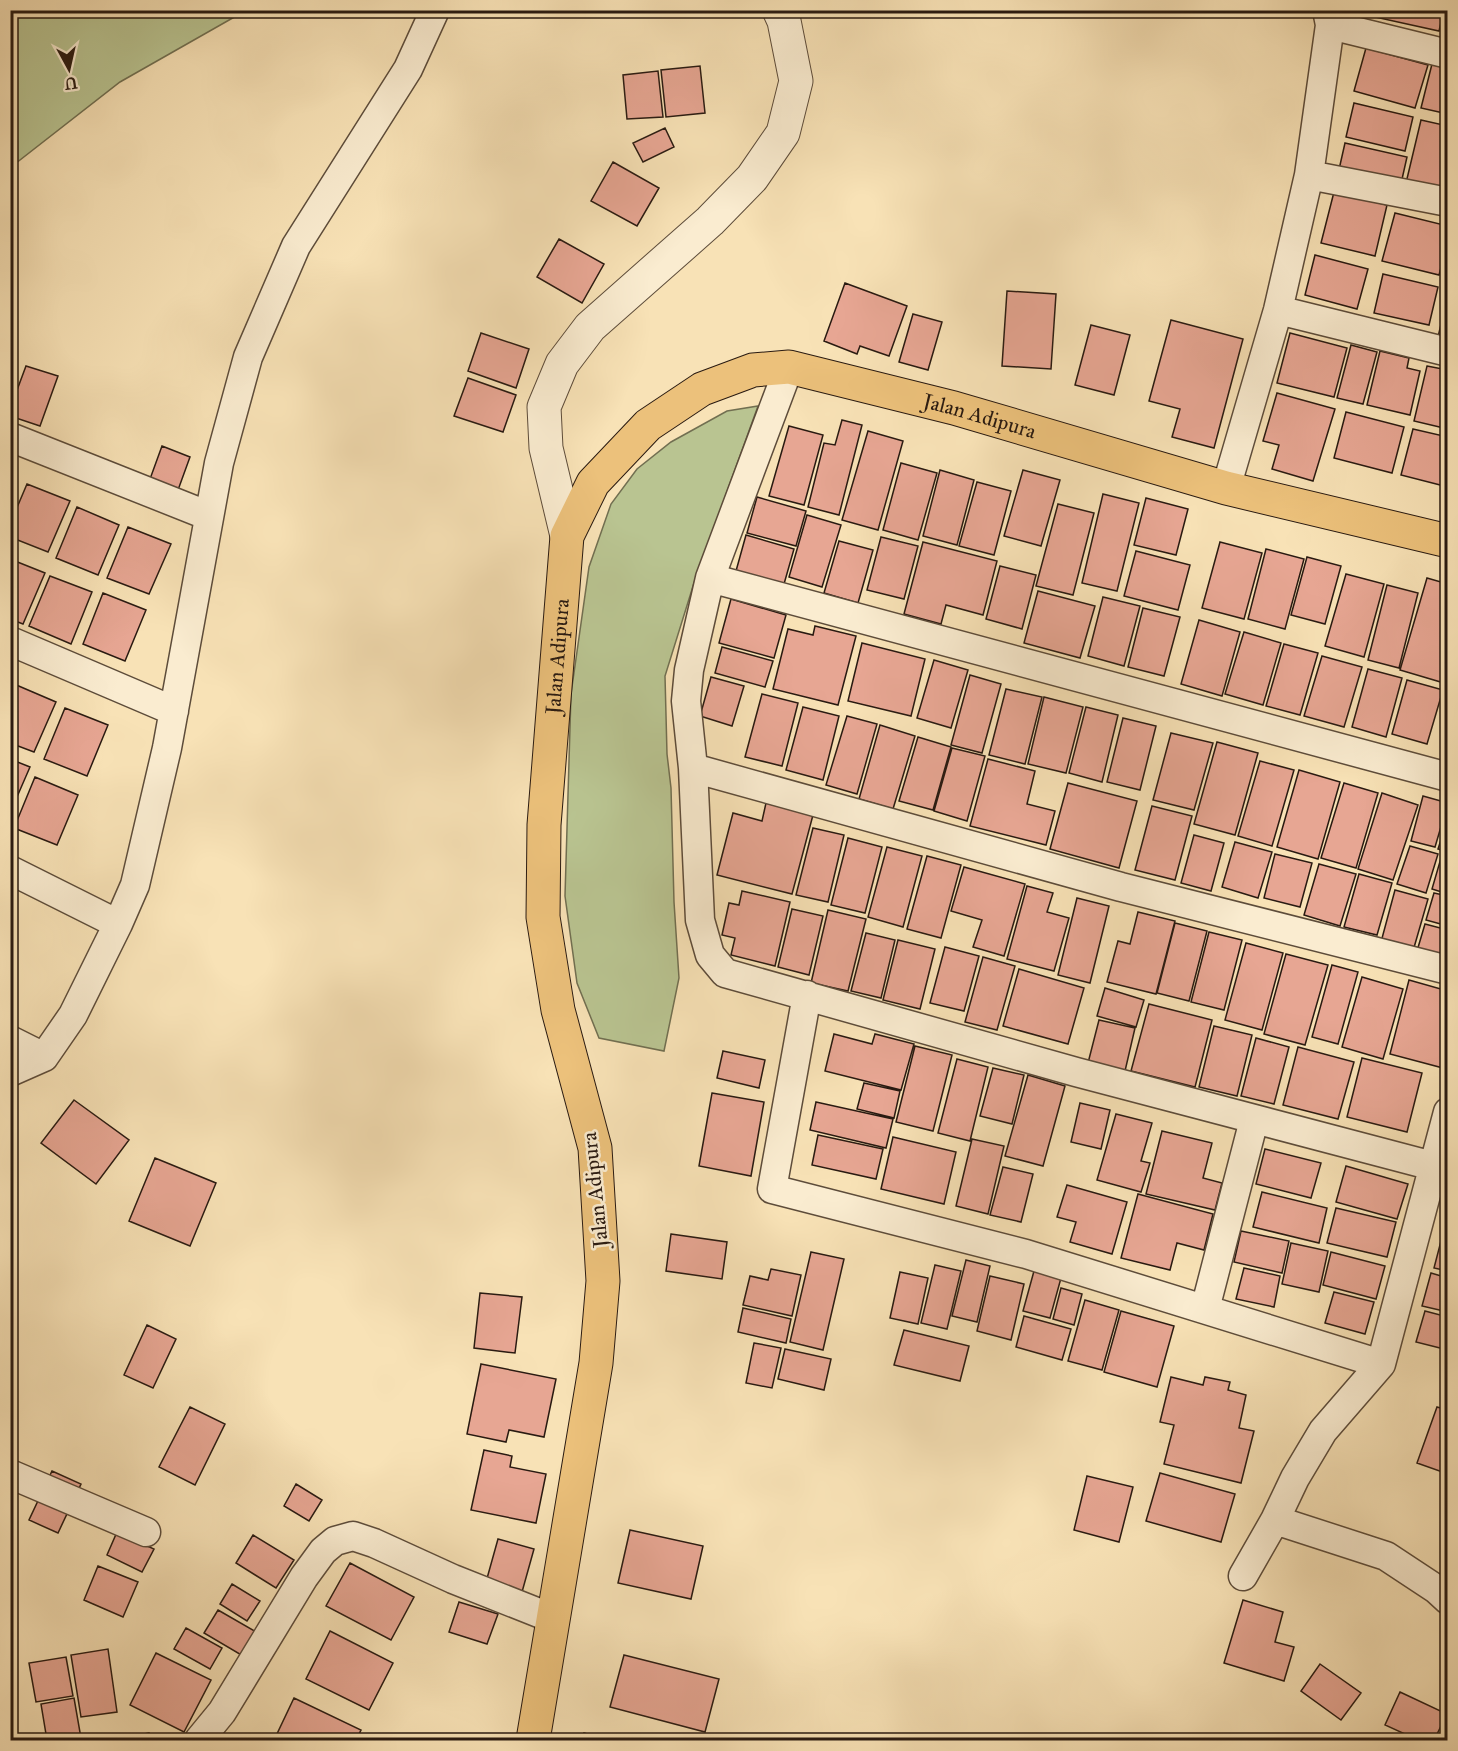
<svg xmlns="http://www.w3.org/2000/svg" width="1458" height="1751" viewBox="0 0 1458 1751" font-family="'IM FELL Great Primer',serif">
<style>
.green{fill:#b9c491;stroke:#716f51;stroke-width:1.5}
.building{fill:#e7a693;stroke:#291a11;stroke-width:1.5}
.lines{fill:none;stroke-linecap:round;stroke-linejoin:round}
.minor-casing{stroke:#5d4c3a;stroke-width:31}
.tertiary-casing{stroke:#5d4c3a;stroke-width:35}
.trunk-casing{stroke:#291a11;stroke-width:35}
.minor{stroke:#faecd0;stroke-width:28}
.tertiary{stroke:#faecd0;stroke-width:33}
.trunk{stroke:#ecc17b;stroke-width:33}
.labels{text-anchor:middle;stroke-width:5;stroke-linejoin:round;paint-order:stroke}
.street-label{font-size:21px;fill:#291a11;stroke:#faecd0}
</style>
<rect width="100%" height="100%" fill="#f8e2b6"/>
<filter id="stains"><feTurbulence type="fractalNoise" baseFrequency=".00333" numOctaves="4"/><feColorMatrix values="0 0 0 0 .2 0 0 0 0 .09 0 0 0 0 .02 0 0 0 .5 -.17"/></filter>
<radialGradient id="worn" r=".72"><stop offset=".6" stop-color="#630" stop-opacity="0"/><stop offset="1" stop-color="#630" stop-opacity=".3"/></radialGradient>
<path class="green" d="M11 10H245V11L120 82 11 167Z
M758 406 694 583 665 676 667 754 671 788 674 902 679 978 664 1051 599 1038 577 983 565 896 571 694 589 567 611 504 637 469 671 442 727 411Z"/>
<path class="building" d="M1377 10H1444L1439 31 1375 17Z
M1366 48 1428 65 1415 108 1354 91Z
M1432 64 1448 68V114L1421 108Z
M700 66 705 113 666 117 661 70Z
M658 71 663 117 627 119 623 75Z
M1354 103 1413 117 1405 151 1346 137Z
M1421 120 1448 126V192L1406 183Z
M665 128 674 147 643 162 633 143Z
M1345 143 1407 157 1400 188 1338 174Z
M613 162 659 188 637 226 591 201Z
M1334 192 1387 205 1375 256 1321 243Z
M1395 213 1448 226V242L1439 275 1382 261Z
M559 239 604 264 582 303 537 277Z
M1315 255 1368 269 1357 309 1305 295Z
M1383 274 1438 287 1429 325 1374 313Z
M845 283 907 306 889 356 860 346 857 354 824 341Z
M1007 291 1056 294 1051 369 1002 366Z
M1448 295V339L1438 337Z
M913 314 942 322 928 370 899 362Z
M1171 320 1243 339 1214 448 1172 437 1180 409 1149 401Z
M1091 325 1130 335 1114 395 1075 385Z
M481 333 529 349 516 388 468 371Z
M1290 333 1347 348 1334 397 1277 383Z
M1351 345 1377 352 1363 404 1337 398Z
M1380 351 1409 358 1407 368 1420 371 1410 415 1367 405Z
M26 366 58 376 40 426 10 416V409Z
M1427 366 1448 370V429L1414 421Z
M468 378 516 395 503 432 454 416Z
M1277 393 1335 409 1313 481 1272 469 1279 445 1263 441Z
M1346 412 1404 427 1392 473 1334 458Z
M842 420 862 425 839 515 808 507 824 443 835 445Z
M789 426 823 435 804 505 769 496Z
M1413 429 1448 437V487L1401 475Z
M868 431 903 441 878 530 842 520Z
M162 446 190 457 178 490 150 479Z
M901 463 937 473 918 540 883 530Z
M940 470 974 480 957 545 923 536Z
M1023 470 1060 480 1041 546 1004 536Z
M977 482 1011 491 994 555 959 546Z
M27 484 70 501 48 552 10 537V524Z
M1103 494 1139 503 1117 591 1082 583Z
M757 497 806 511 796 546 747 533Z
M1146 498 1188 509 1176 555 1134 545Z
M1058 504 1094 513 1073 595 1036 586Z
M77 507 119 525 98 575 56 558Z
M807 515 841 525 822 587 789 577Z
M128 527 171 544 149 594 107 578Z
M746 535 794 549 784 584 736 571Z
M881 537 918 546 904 599 867 590Z
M839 541 873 550 858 603 824 593Z
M923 542 997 561 983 615 946 605 941 624 904 614Z
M1220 542 1262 553 1244 619 1202 608Z
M1266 549 1304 559 1285 629 1248 619Z
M1136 551 1190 565 1178 610 1124 596Z
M1307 557 1341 566 1325 624 1291 615Z
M10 559 45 573 23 624 10 619Z
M1000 566 1036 575 1022 629 986 619Z
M1346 574 1384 584 1364 657 1325 646Z
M50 576 92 592 71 644 29 626Z
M1427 578 1448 584V672L1444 683 1400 670Z
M1387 585 1418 593 1399 668 1368 660Z
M1038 591 1095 606 1080 658 1024 643Z
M103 593 146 610 125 661 83 644Z
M1103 597 1140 606 1124 666 1088 656Z
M731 599 786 615 774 658 719 643Z
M1143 608 1180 617 1164 676 1128 667Z
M1199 620 1240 632 1222 696 1181 684Z
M815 626 856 636 838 705 773 689 788 629 813 635Z
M1244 632 1281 643 1263 705 1225 694Z
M862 643 925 659 911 716 848 701Z
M1284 644 1318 653 1300 715 1266 706Z
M722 647 773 661 765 687 715 673Z
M1322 656 1362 667 1344 727 1304 716Z
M934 660 968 670 951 728 917 718Z
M1368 669 1402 678 1386 737 1352 727Z
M970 675 1001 684 982 753 951 745Z
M711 677 744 686 732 726 700 716Z
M1407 680 1443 690 1427 744 1392 734Z
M14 684 56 702 34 752 10 743V692Z
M1006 689 1042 697 1025 764 989 755Z
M762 694 798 703 782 766 745 757Z
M1044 697 1083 707 1066 773 1028 764Z
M803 707 839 716 823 780 786 770Z
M1086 707 1118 715 1102 782 1069 773Z
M65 708 108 725 87 776 44 759Z
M847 716 877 724 857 794 826 785Z
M1123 718 1156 726 1140 790 1107 782Z
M880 725 915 736 893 809 859 799Z
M1171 733 1213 743 1194 810 1153 800Z
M918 737 951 747 933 810 899 801Z
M1217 742 1258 753 1235 835 1194 824Z
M952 748 985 756 967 821 934 811Z
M10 759 30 767 10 813Z
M988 759 1035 771 1027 804 1055 811 1046 845 970 826Z
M1260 761 1294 770 1272 846 1238 836Z
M1299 770 1340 782 1318 859 1277 847Z
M35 777 78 795 57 845 14 828Z
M1068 783 1137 801 1119 868 1050 849Z
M1344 783 1378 793 1356 868 1321 858Z
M1382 793 1418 805 1393 880 1358 869Z
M1423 796 1448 803 1435 847 1411 841Z
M766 803 813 815 792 894 717 875 733 813 762 821Z
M1152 806 1192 816 1175 880 1135 870Z
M1448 818V852L1438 849Z
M813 828 844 835 828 902 796 895Z
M1194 835 1224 843 1211 891 1181 883Z
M848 838 882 847 865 913 831 905Z
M1235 842 1272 852 1258 898 1222 887Z
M1410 846 1438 854 1426 893 1397 884Z
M887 847 922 856 903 927 868 917Z
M1275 854 1312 863 1300 907 1264 898Z
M927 856 961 865 941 938 907 929Z
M1441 858 1448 859V894L1432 889Z
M1319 864 1356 874 1340 926 1304 915Z
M964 867 1025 884 1004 956 973 947 982 920 951 911Z
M1359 874 1392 883 1377 935 1344 927Z
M1027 886 1053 893 1047 912 1069 918 1054 971 1007 959Z
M1395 890 1428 899 1413 951 1381 942Z
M742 891 790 902 775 966 731 955 735 938 722 935 729 903 739 905Z
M1434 893 1448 896V926L1426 920Z
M1077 898 1109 906 1090 983 1058 975Z
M792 909 823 916 809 975 778 967Z
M828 910 866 919 848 991 811 983Z
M1138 912 1175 921 1156 994 1107 982 1118 941 1130 944Z
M1175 923 1207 931 1189 1001 1157 993Z
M1425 924 1448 930V959L1417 951Z
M1209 932 1242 940 1224 1010 1191 1002Z
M866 933 895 940 881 998 851 991Z
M898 940 935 949 920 1009 883 1000Z
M1246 943 1283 953 1262 1030 1225 1020Z
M945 947 979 956 964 1011 930 1003Z
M1286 954 1328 965 1305 1045 1264 1034Z
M983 957 1015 966 997 1030 965 1022Z
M1332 965 1358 972 1338 1044 1312 1037Z
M1019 969 1084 988 1068 1044 1003 1026Z
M1362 977 1403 989 1383 1059 1342 1047Z
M1409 980 1448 991V1049L1443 1068 1390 1054Z
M1105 988 1144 1000 1136 1027 1097 1016Z
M1149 1004 1212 1020 1195 1087 1131 1071Z
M1099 1020 1135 1028 1125 1071 1088 1063Z
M1214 1026 1252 1035 1237 1096 1199 1087Z
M834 1034 872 1044 875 1034 914 1044 901 1090 825 1071Z
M1256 1038 1289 1047 1274 1104 1241 1096Z
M915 1046 952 1055 933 1131 896 1122Z
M1298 1047 1354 1062 1338 1119 1283 1105Z
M723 1051 765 1060 759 1088 717 1078Z
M1362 1058 1422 1073 1407 1132 1347 1117Z
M957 1059 988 1067 970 1141 938 1133Z
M993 1068 1024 1075 1012 1124 980 1116Z
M1028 1075 1065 1086 1043 1166 1005 1156Z
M864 1083 900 1091 894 1118 857 1109Z
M712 1093 764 1102 751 1176 699 1166Z
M74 1100 129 1140 96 1184 41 1143Z
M816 1102 893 1119 886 1148 810 1130Z
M1080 1103 1110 1110 1101 1149 1071 1142Z
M1116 1114 1152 1123 1141 1161 1150 1163 1141 1192 1097 1180Z
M1162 1131 1212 1143 1203 1178 1222 1183 1215 1210 1146 1194Z
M818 1135 883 1149 876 1179 812 1165Z
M893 1137 956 1152 944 1204 881 1189Z
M972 1139 1004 1146 988 1214 956 1206Z
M1265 1149 1321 1163 1311 1198 1256 1184Z
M155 1158 216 1183 190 1246 129 1221Z
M1346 1166 1408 1184 1397 1219 1336 1202Z
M1003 1167 1033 1174 1021 1222 990 1215Z
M1067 1185 1127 1202 1112 1254 1070 1242 1076 1222 1057 1217Z
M1262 1192 1327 1208 1319 1243 1253 1227Z
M1138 1194 1213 1214 1204 1250 1177 1243 1170 1270 1121 1258Z
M1336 1208 1396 1222 1387 1257 1327 1243Z
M1448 1209V1235L1441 1233Z
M1241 1231 1289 1241 1282 1273 1234 1262Z
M671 1234 727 1242 722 1279 666 1271Z
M1442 1237 1448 1238V1271L1434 1268Z
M1291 1243 1328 1251 1319 1292 1282 1284Z
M811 1252 844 1259 823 1350 790 1342Z
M1331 1252 1385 1266 1376 1299 1323 1285Z
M966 1260 990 1266 977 1322 952 1316Z
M935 1265 961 1271 947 1329 921 1323Z
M1244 1268 1280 1276 1274 1307 1236 1299Z
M771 1269 801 1275 792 1316 743 1305 750 1276 768 1280Z
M1034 1271 1061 1278 1050 1318 1023 1311Z
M900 1272 928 1278 918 1324 890 1318Z
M1431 1273 1448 1278V1312L1422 1306Z
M990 1276 1024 1284 1011 1340 977 1331Z
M1061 1288 1082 1294 1074 1325 1053 1319Z
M1334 1292 1374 1302 1365 1334 1325 1323Z
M480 1293 522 1297 515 1353 474 1348Z
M1085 1300 1119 1310 1102 1370 1068 1361Z
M743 1308 791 1319 786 1343 738 1332Z
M1121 1311 1174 1326 1157 1387 1104 1372Z
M1425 1311 1448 1317V1350L1416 1342Z
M1024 1316 1071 1329 1062 1360 1016 1347Z
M147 1325 176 1339 153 1388 124 1375Z
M904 1330 969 1346 960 1381 894 1365Z
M754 1343 781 1348 772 1388 746 1383Z
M785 1349 831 1359 824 1390 778 1379Z
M481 1364 556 1379 544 1437 509 1430 506 1442 467 1434Z
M1171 1377 1203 1385 1205 1377 1230 1382 1228 1390 1246 1395 1239 1428 1254 1431 1241 1483 1164 1464 1174 1425 1160 1422Z
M190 1407 225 1424 195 1485 159 1467Z
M1437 1407 1448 1410V1474L1417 1463Z
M484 1450 512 1456 510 1467 546 1474 536 1523 471 1510Z
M52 1471 81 1484 58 1533 29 1520Z
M1160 1473 1235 1494 1221 1542 1146 1521Z
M1087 1476 1133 1487 1119 1542 1074 1530Z
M296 1484 322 1500 309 1521 284 1506Z
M630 1530 703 1546 691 1599 618 1583Z
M117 1532 154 1549 142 1572 107 1555Z
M253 1535 294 1560 276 1588 236 1563Z
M498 1539 534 1549 522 1592 486 1582Z
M350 1563 414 1597 391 1640 326 1606Z
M98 1566 138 1582 123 1617 84 1600Z
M232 1584 260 1601 247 1621 220 1604Z
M1243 1600 1283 1612 1275 1642 1294 1647 1284 1681 1224 1663Z
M459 1602 498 1614 487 1644 449 1632Z
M218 1610 258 1633 243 1656 204 1633Z
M186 1628 222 1648 210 1669 174 1649Z
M330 1631 393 1663 369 1710 306 1679Z
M108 1649 117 1712 81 1717 71 1655Z
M156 1653 211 1680 184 1732 130 1705Z
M624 1655 719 1679 705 1732 610 1707Z
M66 1657 73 1696 36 1702 29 1663Z
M1320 1664 1361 1693 1341 1720 1301 1691Z
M1400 1692 1447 1714 1434 1740H1418L1385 1725Z
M74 1698 81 1738 47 1740 41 1704Z
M294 1698 361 1730 356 1740H285L276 1736Z
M149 1733 151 1740H121V1739Z
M584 1733 608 1740H582Z"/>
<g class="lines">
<g class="minor-casing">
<path id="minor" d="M1330 25 1448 54
M1309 175 1448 202
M1278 310 1448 352
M789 367 710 578 689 670 686 701 693 768 700 920 710 955 725 973 1076 1072 1448 1170
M10 437 209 516
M1226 488 1278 310 1309 175 1330 25 1327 10
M710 578 1448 777
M10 641 174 711
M693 768 1121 887 1448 970
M10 870 118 924
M807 995 772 1189 1026 1254 1381 1364
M10 1040 44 1057
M10 1072 44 1057 73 1015 118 924 135 885 167 748 219 463 248 357 296 246 408 69 435 10
M1205 1309 1254 1120
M10 1474 146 1532
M1275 1520 1386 1556 1436 1589 1448 1600
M1243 1576 1275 1520 1295 1478 1323 1431 1381 1364 1448 1112
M199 1740 222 1712 304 1577 323 1551 335 1541 353 1536 374 1543 453 1579 554 1619"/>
</g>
<g class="tertiary-casing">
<path id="tertiary" d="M567 536 546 448 544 407 562 364 590 327 710 221 752 178 783 133 796 81 784 21 779 10"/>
</g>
<g class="trunk-casing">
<g id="trunk">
<path id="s1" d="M533 1740 596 1363 603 1281 595 1148 558 1010 543 917 544 825 567 536 593 483 648 425 702 389 753 370 789 367 954 408 1226 488 1448 541"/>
</g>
</g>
<use href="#minor" class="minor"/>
<use href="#tertiary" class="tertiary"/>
<use href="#trunk" class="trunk"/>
</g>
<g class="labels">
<g class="street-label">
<text dy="7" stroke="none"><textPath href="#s1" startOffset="1708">Jalan Adipura</textPath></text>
<text dy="7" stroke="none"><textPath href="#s1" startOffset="1096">Jalan Adipura</textPath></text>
<text transform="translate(595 1190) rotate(-96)" y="7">Jalan Adipura</text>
</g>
</g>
<rect width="1458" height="1751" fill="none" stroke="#f8e2b6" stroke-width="36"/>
<rect x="12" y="12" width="1434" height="1727" fill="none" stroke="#291a11" stroke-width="3"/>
<rect x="18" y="18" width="1422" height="1715" fill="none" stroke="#291a11" stroke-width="1.5"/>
<g transform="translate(69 69) rotate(172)" stroke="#faecd0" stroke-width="4.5" paint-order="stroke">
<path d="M0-4.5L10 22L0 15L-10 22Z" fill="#291a11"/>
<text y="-9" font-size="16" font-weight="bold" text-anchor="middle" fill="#291a11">U</text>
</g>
<rect width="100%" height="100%" filter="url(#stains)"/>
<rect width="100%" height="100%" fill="url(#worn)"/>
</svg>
